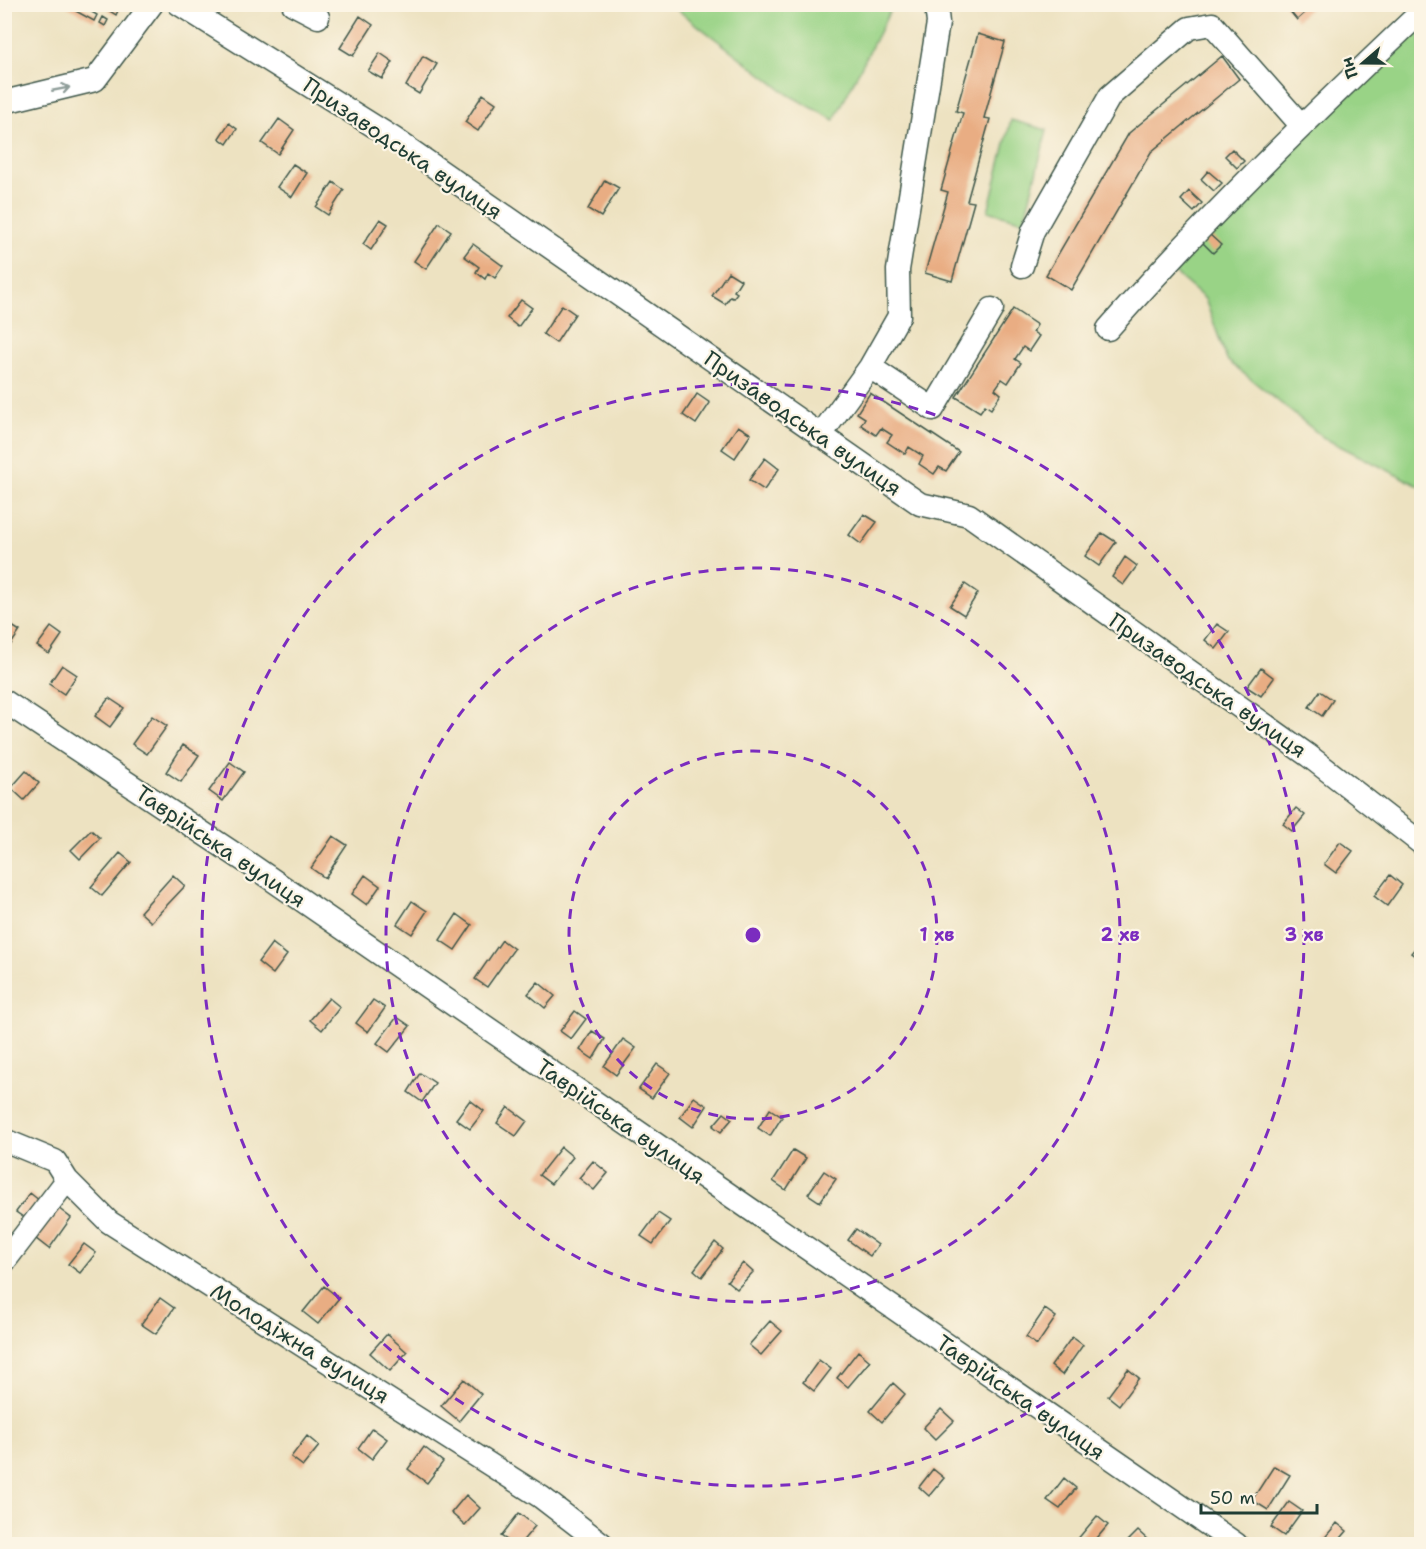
<svg xmlns="http://www.w3.org/2000/svg" width="1426" height="1549" viewBox="0 0 1426 1549" font-family="'Shantell Sans',sans-serif">
<style>
.green{fill:#99d386;stroke:#5c885d;stroke-width:1.5}
.building{fill:#e9ad83}
.lines{fill:none;stroke-linecap:round;stroke-linejoin:round}
.minor-casing{stroke:#3e5649;stroke-width:25}
.minor{stroke:#fff;stroke-width:22}
.oneway{stroke:#8f9e9a}
.ring{fill:none;stroke:#7b2cbf;stroke-width:3;stroke-dasharray:10 8}
.labels{text-anchor:middle;stroke-width:4.5;stroke-linejoin:round;paint-order:stroke}
.street-label{font-size:22px;fill:#1f3d34;stroke:#fcf5e5}
.centre{fill:#7b2cbf;stroke:#fcf5e5;stroke-width:3}
.ring-label{font-size:18px;text-anchor:middle;font-weight:bold;fill:#7b2cbf;stroke:#fcf5e5;stroke-width:4.5;stroke-linejoin:round;paint-order:stroke}
</style>
<rect width="100%" height="100%" fill="#fcf5e5"/>
<filter id="ink" filterUnits="userSpaceOnUse"><feTurbulence type="fractalNoise" baseFrequency=".0167" numOctaves="2"/><feDisplacementMap in="SourceGraphic" scale="12" xChannelSelector="R" yChannelSelector="G"/><feConvolveMatrix kernelMatrix="1 2 1 2 8 2 1 2 1" color-interpolation-filters="sRGB"/></filter>
<filter id="wash" filterUnits="userSpaceOnUse"><feTurbulence type="fractalNoise" baseFrequency=".008" numOctaves="4" result="noise"/><feDisplacementMap in="SourceGraphic" scale="24" xChannelSelector="R" yChannelSelector="G"/><feGaussianBlur stdDeviation="1.35" result="paint"/><feColorMatrix in="noise" values="0 0 0 0 0 0 0 0 0 0 0 0 0 0 0 0 0 1.4 0 .05"/><feComposite in="paint" operator="in"/></filter>
<g filter="url(#wash)">
<rect width="100%" height="100%" fill="#ede2c1"/>
<path class="green" d="M890 4 892 7 834 120 789 95 671 5Z
M1421 22V487L1324 438 1227 360 1205 299 1169 268Z
M1011 120 1047 130 1024 221 988 211Z"/>
<g id="blocks">
<path class="building" d="M63 4H78L97 15 94 21Z
M111 4H121L116 15 108 10Z
M1284 4H1315L1297 20Z
M360 16 373 25 353 56 340 48Z
M103 17 108 20 105 26 100 23Z
M978 34 1005 42 984 118 990 119 967 201 974 202 952 281 925 273 948 192 941 190 963 113 956 111Z
M380 53 393 62 382 79 368 71Z
M423 56 437 64 419 94 406 86Z
M1222 56 1239 79 1151 152 1071 290 1046 275 1129 133Z
M483 94 496 103 478 131 465 122Z
M279 119 294 130 278 154 262 143Z
M229 123 237 129 227 144 219 138Z
M1232 149 1244 161 1237 168 1225 156Z
M293 164 307 173 292 197 277 187Z
M1208 171 1222 183 1214 191 1201 179Z
M605 180 619 188 601 217 588 209Z
M333 182 344 190 328 215 316 207Z
M1189 191 1202 203 1194 212 1181 200Z
M380 219 388 224 371 250 363 244Z
M439 223 451 231 426 269 414 261Z
M1209 234 1221 245 1213 253 1202 242Z
M473 244 503 266 495 278 488 273 485 279 476 272 479 267 464 256Z
M728 272 741 280 734 291 737 293 733 298 730 297 725 304 712 296Z
M521 300 532 308 518 327 507 318Z
M562 305 575 314 556 343 543 334Z
M1013 309 1037 325 1033 332 1039 336 1029 351 1023 347 1015 359 1021 363 1008 383 1002 379 995 389 1001 394 991 409 985 405 980 412 956 397Z
M870 393 959 452 946 471 939 467 934 474 919 464 923 456 909 447 905 454 887 442 892 435 881 428 876 435 861 425 865 418 857 413Z
M697 394 710 403 696 424 683 415Z
M738 426 751 434 735 458 722 449Z
M765 458 779 469 764 490 749 480Z
M864 514 877 522 861 544 849 535Z
M1102 533 1116 542 1099 566 1085 556Z
M1125 557 1137 566 1123 585 1112 577Z
M965 584 978 593 964 615 950 606Z
M4 621 20 631 7 650 4 648Z
M1217 624 1229 632 1216 649 1205 640Z
M51 627 62 635 49 654 37 646Z
M62 665 77 675 64 694 49 684Z
M1261 668 1274 678 1261 696 1247 687Z
M1320 691 1333 700 1322 716 1309 707Z
M109 698 124 708 110 727 95 716Z
M152 716 167 726 147 754 132 744Z
M183 745 199 755 181 782 166 772Z
M230 762 244 772 223 801 209 791Z
M26 771 39 783 24 800 11 788Z
M1296 808 1305 815 1292 831 1283 824Z
M91 830 100 838 80 859 71 850Z
M333 836 347 845 325 878 311 868Z
M1340 842 1353 851 1336 873 1324 864Z
M120 853 131 862 102 896 91 887Z
M173 875 185 886 151 922 140 912Z
M365 875 380 886 367 905 352 894Z
M1390 875 1402 885 1387 906 1374 896Z
M412 901 427 911 412 934 397 924Z
M457 914 472 925 455 950 440 940Z
M502 940 514 949 487 987 475 979Z
M1422 940V961L1411 953Z
M272 943 287 955 273 974 258 962Z
M538 982 555 996 545 1008 528 994Z
M329 998 340 1007 322 1030 310 1020Z
M373 1000 385 1008 368 1032 356 1023Z
M575 1011 586 1019 571 1039 560 1031Z
M397 1017 410 1026 389 1052 377 1043Z
M592 1031 605 1039 593 1059 580 1050Z
M623 1039 636 1048 616 1075 604 1066Z
M657 1064 670 1073 652 1098 639 1089Z
M420 1073 435 1083 422 1102 408 1092Z
M694 1097 707 1106 693 1127 680 1117Z
M470 1100 484 1111 470 1129 456 1119Z
M508 1107 527 1121 516 1136 497 1123Z
M770 1109 782 1117 770 1136 758 1128Z
M724 1113 732 1119 721 1132 713 1126Z
M561 1147 573 1157 551 1184 539 1175Z
M793 1150 806 1158 786 1190 773 1181Z
M593 1161 608 1173 594 1190 579 1178Z
M824 1171 836 1179 820 1202 808 1194Z
M30 1193 40 1201 26 1219 16 1212Z
M58 1208 71 1218 49 1249 35 1238Z
M658 1213 670 1221 653 1244 641 1236Z
M856 1229 878 1245 870 1256 848 1240Z
M715 1242 723 1249 702 1277 694 1270Z
M84 1244 96 1253 80 1273 68 1264Z
M743 1263 753 1272 737 1289 727 1281Z
M324 1286 339 1298 318 1324 303 1312Z
M160 1298 174 1308 156 1334 141 1324Z
M1045 1309 1056 1317 1037 1345 1026 1337Z
M770 1321 782 1331 761 1355 749 1345Z
M387 1334 407 1352 390 1371 370 1353Z
M1072 1337 1083 1345 1062 1375 1051 1366Z
M858 1351 870 1361 848 1387 837 1378Z
M819 1360 831 1369 814 1391 803 1382Z
M1128 1369 1139 1378 1119 1405 1108 1396Z
M464 1379 481 1394 459 1421 441 1406Z
M893 1383 905 1394 882 1422 870 1411Z
M941 1409 954 1421 935 1440 923 1428Z
M372 1428 387 1439 372 1459 358 1448Z
M307 1436 319 1446 303 1466 291 1457Z
M424 1447 443 1462 427 1483 408 1469Z
M1274 1466 1290 1475 1268 1510 1252 1500Z
M933 1469 944 1478 929 1496 919 1487Z
M1064 1478 1076 1488 1060 1509 1047 1500Z
M466 1495 480 1508 465 1525 451 1513Z
M1289 1502 1302 1511 1284 1536 1271 1527Z
M519 1513 535 1526 520 1544H513L501 1536Z
M1097 1516 1108 1525 1092 1544H1081L1076 1541Z
M1337 1523 1347 1531 1336 1544H1327L1322 1541Z
M1138 1531 1149 1541 1146 1544H1125Z"/>
</g>
</g>
<g filter="url(#ink)">
<use href="#blocks" fill-opacity="0" stroke="#3e5649" stroke-width="1.5"/>
<g class="lines">
<g class="minor-casing">
<path id="minor" d="M179 4 393 138 920 504 969 515 1309 756 1422 844
M293 4 318 17
M4 102 95 80 152 4
M1022 266 1033 231 1110 96 1189 28 1212 24 1301 125
M1108 329C1207 217 1313 114 1422 11
M870 367 933 409 992 309
M820 436 870 367 899 316 898 270 938 23 936 4
M4 701 248 863 1236 1544
M4 1140 55 1161 67 1180 109 1222 541 1497 602 1544
M4 1262 67 1180"/>
</g>
<use href="#minor" class="minor"/>
</g>
<defs><path id="oneway-shaft" d="M-6 0H5M1.5-3L5.5 0L1.5 3" fill="none" stroke-width="1.6" stroke-linecap="round" stroke-linejoin="round" transform="scale(1.5)"/></defs>
<use class="oneway" href="#oneway-shaft" transform="translate(61 89) rotate(-11)"/>
</g>
<g class="ring">
<circle cx="753" cy="935" r="184"/>
<circle cx="753" cy="935" r="367"/>
<circle cx="753" cy="935" r="551"/>
</g>
<g class="labels">
<g class="street-label">
<text transform="translate(403 148) rotate(34)" y="8">Призаводська вулиця</text>
<text transform="translate(803 423) rotate(35)" y="8">Призаводська вулиця</text>
<text transform="translate(1208 685) rotate(35)" y="8">Призаводська вулиця</text>
<text transform="translate(221 846) rotate(34)" y="8">Таврійська вулиця</text>
<text transform="translate(621 1121) rotate(35)" y="8">Таврійська вулиця</text>
<text transform="translate(300 1343) rotate(32)" y="8">Молодіжна вулиця</text>
<text transform="translate(1021 1397) rotate(35)" y="8">Таврійська вулиця</text>
</g>
</g>
<circle cx="753" cy="935" r="9" class="centre"/>
<g class="ring-label">
<text x="937" y="941">1 хв</text>
<text x="1120" y="941">2 хв</text>
<text x="1304" y="941">3 хв</text>
</g>
<rect width="1426" height="1549" fill="none" stroke="#fcf5e5" stroke-width="24"/>
<g transform="translate(1363 63) rotate(250)" stroke="#fcf5e5" stroke-width="4.5" paint-order="stroke">
<path d="M0-4.5L10 22L0 15L-10 22Z" fill="#1f3d34"/>
<text y="-9" font-size="16" font-weight="bold" text-anchor="middle" fill="#1f3d34">Пн</text>
</g>
<path d="M1201 1504v9h116v-9" fill="none" stroke="#1f3d34" stroke-width="3"/>
<text x="1210" y="1504" font-size="18" fill="#1f3d34" stroke="#fcf5e5" stroke-width="4.5" paint-order="stroke">50 m</text>
</svg>
